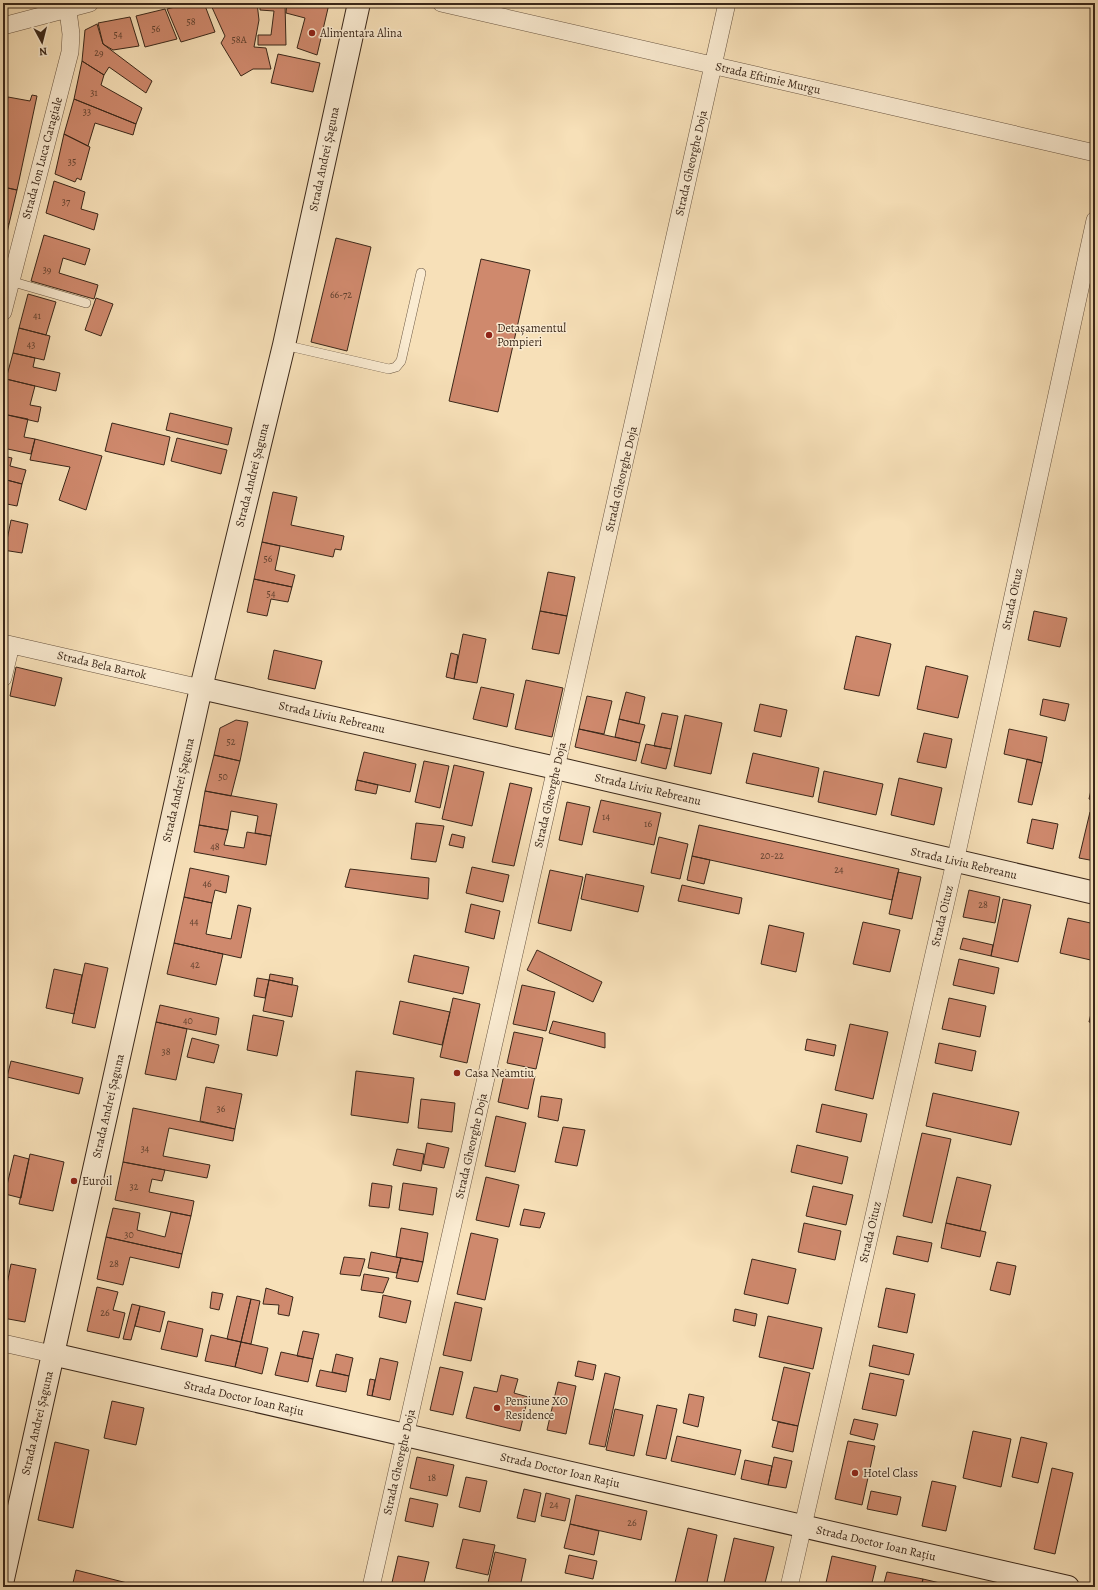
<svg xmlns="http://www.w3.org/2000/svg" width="1098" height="1590" viewBox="0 0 1098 1590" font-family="Alegreya,serif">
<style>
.building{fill:#cf896d;stroke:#3a2719}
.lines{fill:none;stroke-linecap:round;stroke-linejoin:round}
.lane-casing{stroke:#695541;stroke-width:10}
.street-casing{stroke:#695541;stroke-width:18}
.secondary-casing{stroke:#3a2719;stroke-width:24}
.lane{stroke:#faebd1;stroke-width:9}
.street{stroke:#faebd1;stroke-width:17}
.secondary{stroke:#faebd1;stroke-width:22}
.poi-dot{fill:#8f2418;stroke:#faebd1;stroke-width:1.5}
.labels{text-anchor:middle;stroke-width:3;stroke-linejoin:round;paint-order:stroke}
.number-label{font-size:10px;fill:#5f402e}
.poi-label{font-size:12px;fill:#3a2719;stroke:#faebd1;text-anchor:start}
.street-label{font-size:12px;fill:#3a2719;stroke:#faebd1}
</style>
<rect width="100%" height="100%" fill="#f7e0b8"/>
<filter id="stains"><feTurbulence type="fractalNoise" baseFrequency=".005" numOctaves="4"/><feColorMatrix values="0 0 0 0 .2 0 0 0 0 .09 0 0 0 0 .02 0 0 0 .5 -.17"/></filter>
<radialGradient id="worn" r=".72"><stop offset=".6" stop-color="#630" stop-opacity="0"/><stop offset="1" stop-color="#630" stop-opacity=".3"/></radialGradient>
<path class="building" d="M191 3H204L215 32 181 42 167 9Z
M210 3H257L259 20 254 47 266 48 271 69H253L241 76 221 43 225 36Z
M260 3H285L286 45H258V35H271L274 11 260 10Z
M287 3H322L329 4 317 55 297 48 305 18 286 13Z
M165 9 177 39 145 47 136 16Z
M130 17 139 46 113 50 103 44 98 23Z
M97 24 103 44 152 81 146 93 109 67 104 75 82 61 85 30Z
M278 54 320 63 313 92 271 83Z
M82 61 104 75 101 85 142 108 136 124 74 99Z
M32 95 37 96 17 190 3 187V124L8 97 30 101Z
M74 99 136 124 133 135 95 123 88 146 64 134Z
M64 134 90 147 81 180 77 178 75 182 55 174Z
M54 181 85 192 81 209 98 214 94 230 46 213Z
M3 187 17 190 9 224 3 223Z
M3 223 9 224 3 251Z
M44 235 90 249 85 265 63 258 59 273 98 285 94 299 31 281Z
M336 238 371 247 347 351 311 342Z
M481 259 530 270 498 412 449 401Z
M28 294 56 302 46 335 19 328Z
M96 298 113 304 101 336 85 330Z
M19 328 50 336 44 360 13 353Z
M13 353 35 358 33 367 60 373 56 391 6 379Z
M6 379 35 386 30 405 41 407 38 422 3 414V394Z
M170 413 232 428 228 445 166 430Z
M3 414 28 419 24 437 35 439 31 454 3 448Z
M112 423 170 437 164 465 105 451Z
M177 438 227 450 221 474 171 461Z
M35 439 102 456 86 510 59 500 70 467 30 460Z
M3 456 12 458 10 466 26 470 22 484 3 479Z
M3 479 22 484 17 506 7 504 5 514H3Z
M273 492 297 497 291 525 344 536 341 550 335 549 333 557 262 542Z
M11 520 28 524 22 553 3 550V539L7 540Z
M262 542 280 546 275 570 295 575 292 587 254 579Z
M548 572 575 577 567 616 540 611Z
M254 579 292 587 288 602 271 599 267 616 247 612Z
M3 588 5 589 7 596 3 615Z
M540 611 567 616 559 654 532 649Z
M1034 611 1067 618 1060 647 1028 640Z
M463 634 486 639 477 683 454 679Z
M856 636 891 644 879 696 844 689Z
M274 650 322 661 315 689 268 679Z
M451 653 458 655 454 679 446 677Z
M926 666 968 676 958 718 917 709Z
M16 667 62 678 55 706 10 696Z
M526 680 563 688 552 737 515 729Z
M481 687 514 694 507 727 473 719Z
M626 692 645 697 639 724 619 719Z
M587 696 612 701 604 734 579 729Z
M1043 699 1069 704 1065 721 1040 715Z
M760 704 787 710 781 737 754 731Z
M662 713 678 716 671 749 654 746Z
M685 715 722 723 711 774 674 766Z
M619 719 645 725 640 743 615 737Z
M236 720 248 722 240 761 214 755 220 728Z
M579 729 640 743 636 761 575 747Z
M1009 729 1047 737 1042 763 1004 754Z
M924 733 952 739 946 768 917 762Z
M646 744 671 749 666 769 641 763Z
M364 752 416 764 410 792 357 780Z
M753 753 819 768 813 797 746 783Z
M214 755 240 761 231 796 205 791Z
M1027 759 1042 763 1032 805 1018 802Z
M424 761 449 766 440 808 415 802Z
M454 765 484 772 472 826 442 819Z
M824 771 883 784 876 815 818 802Z
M899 778 942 788 934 825 891 815Z
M357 780 378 785 376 794 355 790Z
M1093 781H1095V801L1089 799Z
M510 783 532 788 514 866 492 862Z
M205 791 277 804 271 836 255 833 258 816 231 811 228 830 199 825Z
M601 800 661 813 654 845 593 832Z
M567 802 590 807 582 845 559 840Z
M1090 812 1095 813V861L1079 858Z
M1032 819 1058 824 1053 849 1027 843Z
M416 823 444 826 436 862 411 859Z
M199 825 228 830 224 845 244 848 247 832 271 836 266 865 194 852Z
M699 825 899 869 892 900 692 856Z
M452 834 465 837 463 848 449 845Z
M659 837 688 844 680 879 651 873Z
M692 856 710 860 704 884 687 880Z
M472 867 509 875 503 902 466 893Z
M190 868 229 876 226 893 215 890 212 903 184 897Z
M350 869 429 878 428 899 345 887Z
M550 870 583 877 571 931 538 923Z
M898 872 921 877 912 919 889 914Z
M586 874 644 886 638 912 581 899Z
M682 885 742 898 739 914 678 901Z
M969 890 1000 897 995 923 963 917Z
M184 897 212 903 206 934 231 939 238 905 251 908 241 958 174 943Z
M1003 899 1031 905 1018 962 991 956Z
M471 904 500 911 494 939 465 932Z
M1068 918 1095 924V961L1060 953Z
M863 922 900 930 890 972 853 964Z
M769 925 804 933 796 972 761 964Z
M963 938 993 945 991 956 960 949Z
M174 943 223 954 216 985 167 974Z
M537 950 602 982 593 1002 527 970Z
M414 955 469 967 463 994 408 982Z
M959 959 999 968 994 994 953 985Z
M85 963 108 968 95 1028 72 1023Z
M54 969 82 975 74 1014 46 1008Z
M270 974 293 978 292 985 269 980Z
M257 978 269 980 265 998 254 996Z
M269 980 298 986 292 1017 263 1011Z
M522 985 555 992 546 1031 513 1024Z
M1095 997V1023L1089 1022Z
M453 998 480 1004 467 1063 440 1057Z
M949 998 986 1006 980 1037 942 1029Z
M400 1001 450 1012 442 1045 393 1034Z
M160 1005 219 1018 216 1035 156 1022Z
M253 1015 284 1021 277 1056 247 1050Z
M553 1021 605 1033V1048L549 1033Z
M156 1022 187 1029 176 1080 145 1074Z
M850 1024 888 1032 873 1099 835 1090Z
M514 1032 543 1038 536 1069 507 1063Z
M192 1038 219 1045 214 1063 187 1057Z
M807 1039 836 1045 834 1056 805 1050Z
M939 1043 976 1051 972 1071 935 1063Z
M11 1061 83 1078 79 1094 7 1077Z
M505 1070 535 1076 528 1109 498 1102Z
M356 1071 414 1078 408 1123 351 1115Z
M206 1087 242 1094 235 1129 200 1121Z
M933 1093 1019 1112 1011 1145 926 1126Z
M541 1096 562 1099 558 1121 538 1117Z
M421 1099 455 1103 452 1132 418 1128Z
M822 1104 867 1114 861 1142 816 1132Z
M133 1108 235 1129 233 1141 169 1128 163 1156 210 1165 207 1178 123 1162Z
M496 1116 526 1123 515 1172 485 1166Z
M563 1127 585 1130 577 1166 555 1162Z
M922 1133 951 1139 932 1223 903 1216Z
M427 1143 449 1148 444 1168 423 1164Z
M797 1145 848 1157 842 1184 791 1172Z
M397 1149 424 1154 421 1171 393 1165Z
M30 1154 64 1162 53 1211 19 1204Z
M14 1155 29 1159 21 1198 5 1194Z
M123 1162 165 1170 162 1181 152 1179 149 1192 194 1201 191 1216 115 1200Z
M486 1177 519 1185 509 1227 476 1220Z
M957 1177 991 1185 980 1231 946 1223Z
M372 1183 392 1186 389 1208 369 1206Z
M403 1183 437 1188 433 1215 399 1210Z
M813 1186 853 1195 846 1225 806 1216Z
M113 1208 140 1213 137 1230 165 1237 171 1212 191 1216 182 1254 106 1237Z
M524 1209 545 1213 540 1228 520 1225Z
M804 1223 841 1231 835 1260 798 1252Z
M946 1223 986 1232 980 1257 941 1248Z
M401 1228 428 1233 423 1262 396 1257Z
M471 1233 498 1239 485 1300 457 1294Z
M897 1236 932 1243 928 1262 893 1254Z
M106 1237 182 1254 179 1268 130 1257 123 1285 97 1279Z
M371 1252 401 1258 397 1273 368 1268Z
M344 1257 365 1259 360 1276 340 1274Z
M401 1258 423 1262 418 1282 396 1278Z
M752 1259 796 1269 788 1304 744 1294Z
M997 1262 1016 1266 1010 1295 990 1290Z
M11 1264 36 1269 25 1322 3 1318V1304Z
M364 1274 389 1278 383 1293 361 1290Z
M3 1283 7 1284 3 1304Z
M97 1287 118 1292 113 1310 125 1313 119 1338 87 1331Z
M266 1288 293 1297 289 1316 278 1314 279 1305 263 1304Z
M886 1288 915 1294 907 1333 878 1327Z
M212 1292 223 1294 219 1310 210 1308Z
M383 1295 411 1301 406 1323 379 1317Z
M237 1296 251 1299 241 1342 227 1339Z
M251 1299 260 1301 251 1344 241 1342Z
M455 1302 482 1308 471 1361 443 1355Z
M132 1304 140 1306 131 1340 123 1339Z
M140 1306 165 1312 160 1332 135 1326Z
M735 1309 757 1314 755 1326 733 1321Z
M768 1316 822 1328 813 1369 759 1357Z
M168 1321 203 1329 197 1357 161 1349Z
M303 1331 319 1334 313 1359 297 1356Z
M211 1335 241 1342 235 1367 205 1361Z
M241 1342 268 1348 262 1374 235 1367Z
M873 1345 914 1354 909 1375 869 1366Z
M281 1352 313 1359 308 1382 275 1375Z
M336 1354 353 1358 349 1376 332 1372Z
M380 1358 398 1362 390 1400 372 1396Z
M578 1361 596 1365 593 1380 575 1376Z
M440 1367 463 1372 453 1415 430 1410Z
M784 1367 810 1373 798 1426 772 1420Z
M320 1370 349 1376 346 1392 316 1386Z
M605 1373 620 1377 605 1447 589 1444Z
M870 1373 904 1380 896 1416 862 1409Z
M501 1375 518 1379 514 1393 528 1397 520 1431 466 1418 474 1387 497 1392Z
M370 1379 375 1380 372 1396 367 1395Z
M558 1382 576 1386 566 1434 547 1430Z
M689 1394 704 1397 698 1427 683 1423Z
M112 1401 144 1408 136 1445 104 1438Z
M657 1405 677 1409 666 1459 646 1455Z
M615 1409 643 1415 634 1456 606 1450Z
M854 1419 878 1424 874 1440 850 1434Z
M778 1422 798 1426 793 1452 772 1447Z
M973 1431 1011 1439 1001 1487 963 1478Z
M677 1436 741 1450 735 1475 671 1461Z
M1021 1437 1047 1443 1038 1483 1012 1477Z
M848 1441 875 1446 862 1505 835 1499Z
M55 1442 89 1450 73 1528 38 1520Z
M417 1457 454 1465 447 1496 410 1488Z
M774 1457 792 1461 786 1488 768 1485Z
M745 1460 772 1466 768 1485 741 1479Z
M1052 1468 1073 1473 1055 1554 1034 1549Z
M466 1477 487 1481 480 1512 459 1507Z
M932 1481 956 1486 946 1531 922 1526Z
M524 1489 541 1493 535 1522 517 1518Z
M871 1491 901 1497 897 1515 867 1509Z
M546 1493 570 1499 565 1521 541 1516Z
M576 1495 647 1511 641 1540 570 1524Z
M410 1498 438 1504 433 1527 405 1521Z
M570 1524 599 1531 594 1555 564 1548Z
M688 1528 717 1535 706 1587H674Z
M734 1538 774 1547 764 1587H723Z
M463 1539 495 1545 488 1575 456 1568Z
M495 1552 526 1559 520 1587H487Z
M569 1555 597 1561 593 1579 565 1573Z
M398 1556 429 1562 423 1587H391Z
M832 1556 876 1566 871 1587H825Z
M76 1570 143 1587H72Z
M887 1572 923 1579 921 1587H883Z
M923 1579 957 1587H921Z"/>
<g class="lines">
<g class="lane-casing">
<path id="lane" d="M10 281 86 303
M284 345 389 369 396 367 401 361 421 273"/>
</g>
<g class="street-casing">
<path id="street" d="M441 3 1095 153
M3 26 90 3
M3 312 70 52 71 34 67 3
M3 643 201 688
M3 678 11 645
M3 1343 52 1354
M371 1587 556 768 727 3
M789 1587 955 862 1095 220"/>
</g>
<g class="secondary-casing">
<path id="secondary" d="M201 688 556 768 1095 893
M52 1354 1068 1587
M3 1579 201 688 284 345 359 3"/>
</g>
<use href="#lane" class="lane"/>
<use href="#street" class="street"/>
<use href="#secondary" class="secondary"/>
</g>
<g class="poi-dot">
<circle cx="312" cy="33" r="4"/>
<circle cx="489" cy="335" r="4"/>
<circle cx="457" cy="1073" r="4"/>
<circle cx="74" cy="1181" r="4"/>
<circle cx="497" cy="1408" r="4"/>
<circle cx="855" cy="1473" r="4"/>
</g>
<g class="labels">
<g class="number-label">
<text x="191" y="25">58</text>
<text x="156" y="32">56</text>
<text x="118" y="38">54</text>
<text x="239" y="43">58A</text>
<text x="99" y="56">29</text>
<text x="94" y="96">31</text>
<text x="87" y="115">33</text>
<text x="72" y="165">35</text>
<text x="66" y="205">37</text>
<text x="47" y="273">39</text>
<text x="341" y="298">66-72</text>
<text x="37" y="319">41</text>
<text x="31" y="348">43</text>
<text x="268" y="562">56</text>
<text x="271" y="597">54</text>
<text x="231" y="745">52</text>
<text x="223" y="780">50</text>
<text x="606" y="820">14</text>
<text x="648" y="827">16</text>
<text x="215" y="850">48</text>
<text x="772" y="859">20-22</text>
<text x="839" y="873">24</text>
<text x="207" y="887">46</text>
<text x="983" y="908">28</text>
<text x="194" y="925">44</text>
<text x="195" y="968">42</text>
<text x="188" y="1024">40</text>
<text x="166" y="1055">38</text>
<text x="221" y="1112">36</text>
<text x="145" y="1152">34</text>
<text x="134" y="1190">32</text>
<text x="129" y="1238">30</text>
<text x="114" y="1267">28</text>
<text x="105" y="1316">26</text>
<text x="432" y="1481">18</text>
<text x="554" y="1508">24</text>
<text x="632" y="1526">26</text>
</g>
<g class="poi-label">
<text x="320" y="37">Alimentara Alina</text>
<text x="497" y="332">Detașamentul<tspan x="497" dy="14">Pompieri</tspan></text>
<text x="465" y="1077">Casa Neamtiu</text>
<text x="82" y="1185">Euroil</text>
<text x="505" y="1405">Pensiune XO<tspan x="505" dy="14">Residence</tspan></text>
<text x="863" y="1477">Hotel Class</text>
</g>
<g class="street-label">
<text transform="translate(768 78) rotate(13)" y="4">Strada Eftimie Murgu</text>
<text transform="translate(42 158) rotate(-75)" y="4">Strada Ion Luca Caragiale</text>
<text transform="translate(324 159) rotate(-78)" y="4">Strada Andrei Șaguna</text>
<text transform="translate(691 163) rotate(-77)" y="4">Strada Gheorghe Doja</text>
<text transform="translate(252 475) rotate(-76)" y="4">Strada Andrei Șaguna</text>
<text transform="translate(621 479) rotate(-77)" y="4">Strada Gheorghe Doja</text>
<text transform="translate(1012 599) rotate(-78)" y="4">Strada Oituz</text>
<text transform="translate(102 665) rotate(13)" y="4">Strada Bela Bartok</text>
<text transform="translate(332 717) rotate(13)" y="4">Strada Liviu Rebreanu</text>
<text transform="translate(648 789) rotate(13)" y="4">Strada Liviu Rebreanu</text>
<text transform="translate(178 790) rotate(-77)" y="4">Strada Andrei Șaguna</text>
<text transform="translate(550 795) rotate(-77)" y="4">Strada Gheorghe Doja</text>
<text transform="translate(964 863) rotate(13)" y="4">Strada Liviu Rebreanu</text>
<text transform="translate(942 916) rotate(-77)" y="4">Strada Oituz</text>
<text transform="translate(108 1106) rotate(-77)" y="4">Strada Andrei Șaguna</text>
<text transform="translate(471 1146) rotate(-77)" y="4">Strada Gheorghe Doja</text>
<text transform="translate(870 1232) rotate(-77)" y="4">Strada Oituz</text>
<text transform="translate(244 1398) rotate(13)" y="4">Strada Doctor Ioan Rațiu</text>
<text transform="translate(37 1423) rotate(-77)" y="4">Strada Andrei Șaguna</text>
<text transform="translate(399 1462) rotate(-77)" y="4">Strada Gheorghe Doja</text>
<text transform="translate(560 1470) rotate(13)" y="4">Strada Doctor Ioan Rațiu</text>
<text transform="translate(876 1543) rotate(13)" y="4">Strada Doctor Ioan Rațiu</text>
</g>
</g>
<rect width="1098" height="1590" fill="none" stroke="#f7e0b8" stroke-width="16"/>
<rect x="4" y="4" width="1090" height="1582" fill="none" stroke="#3a2719" stroke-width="2"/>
<rect x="8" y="8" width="1082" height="1574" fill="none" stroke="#3a2719"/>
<g transform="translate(42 42) rotate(173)" stroke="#faebd1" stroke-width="3" paint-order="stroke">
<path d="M0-3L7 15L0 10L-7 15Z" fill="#3a2719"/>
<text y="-6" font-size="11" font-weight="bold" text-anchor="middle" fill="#3a2719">N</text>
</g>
<rect width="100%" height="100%" filter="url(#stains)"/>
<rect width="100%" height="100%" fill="url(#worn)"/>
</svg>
